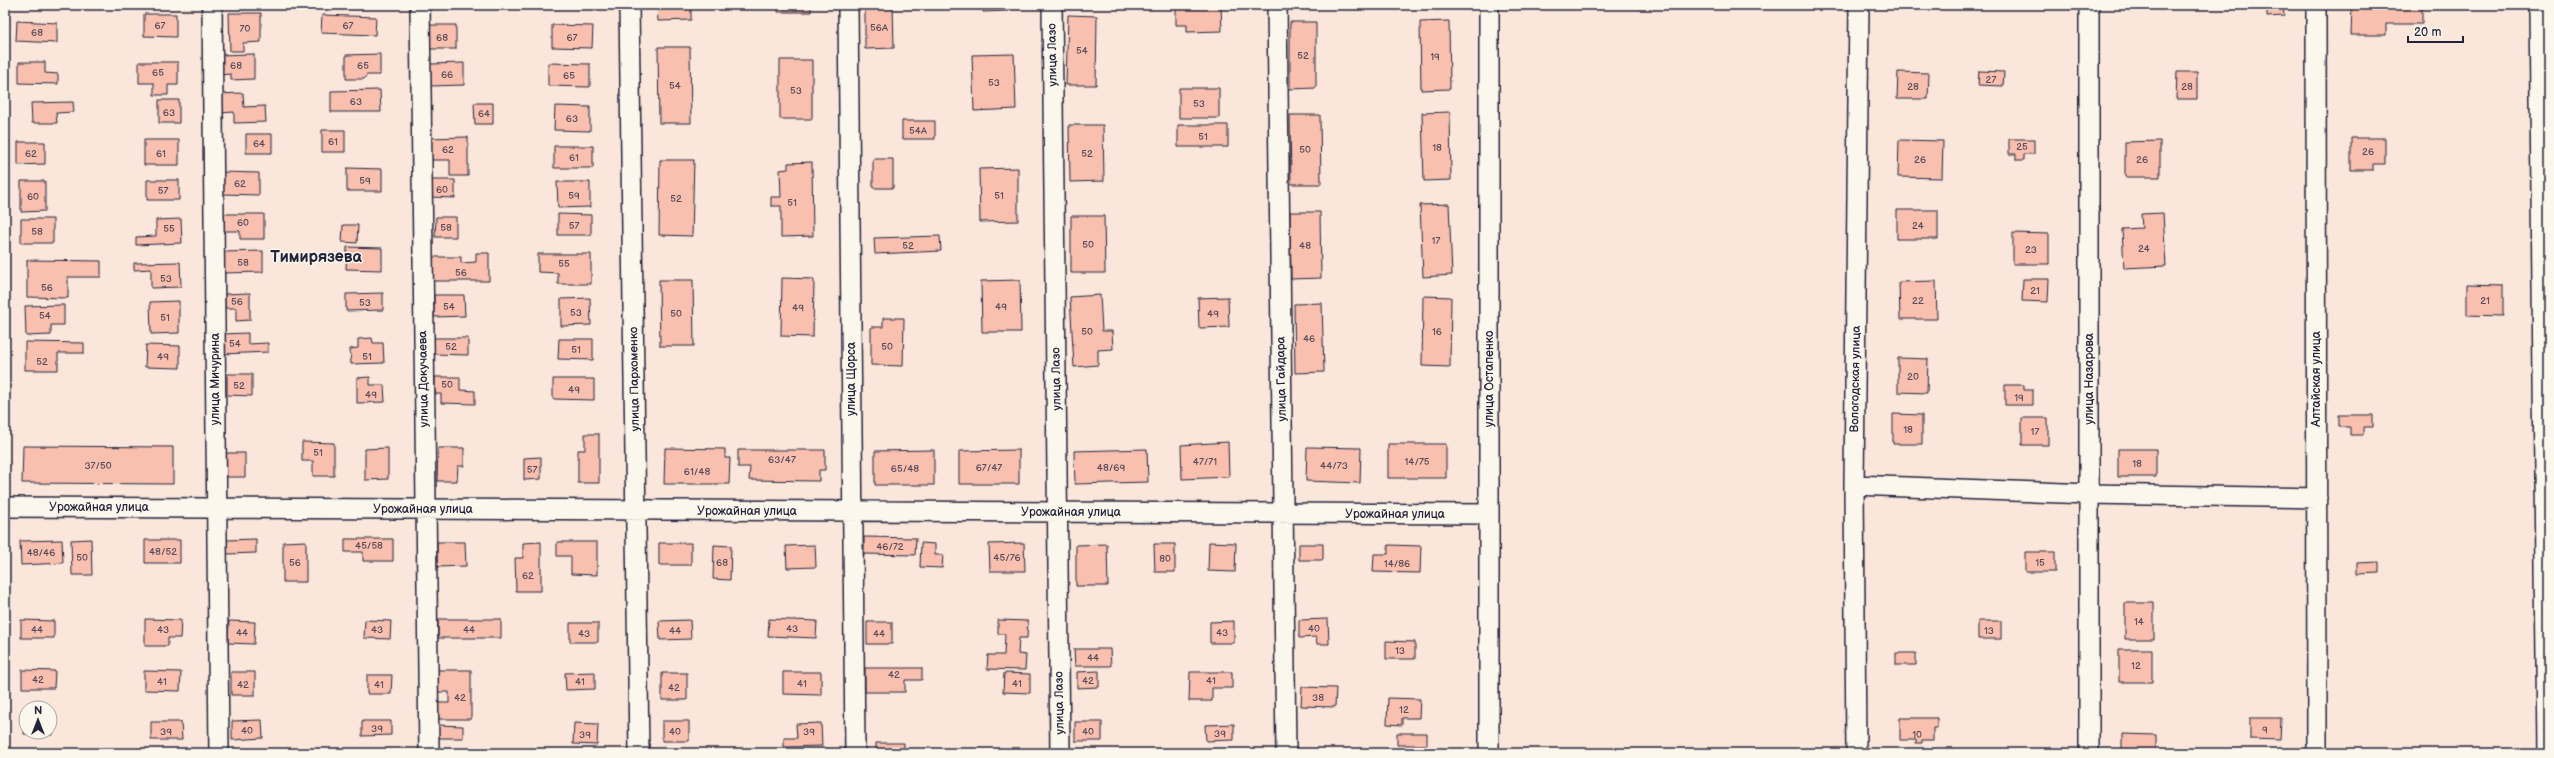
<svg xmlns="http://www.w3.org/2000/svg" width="2554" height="758" viewBox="0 0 2554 758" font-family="'Balsamiq Sans',sans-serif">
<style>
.building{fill:#f9c0af;stroke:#22223b}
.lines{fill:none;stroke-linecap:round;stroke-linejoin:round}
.minor-casing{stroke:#22223b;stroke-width:22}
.minor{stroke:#fbf7ec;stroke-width:19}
.labels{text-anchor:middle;stroke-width:3;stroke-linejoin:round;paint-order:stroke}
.number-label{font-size:10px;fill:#584a58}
.street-label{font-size:12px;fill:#22223b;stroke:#fbf7ec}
.district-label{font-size:16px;font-weight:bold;fill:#22223b;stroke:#fbf7ec}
</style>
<rect width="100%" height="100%" fill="#fae6da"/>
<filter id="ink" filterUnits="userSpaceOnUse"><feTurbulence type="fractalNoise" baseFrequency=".025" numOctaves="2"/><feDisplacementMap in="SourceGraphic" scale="8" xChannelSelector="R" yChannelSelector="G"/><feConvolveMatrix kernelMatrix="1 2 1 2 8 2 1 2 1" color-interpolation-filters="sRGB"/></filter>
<g filter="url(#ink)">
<path class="building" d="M430 5H457V8L430 7Z
M657 5H691V20L658 21Z
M778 5H811V12H778Z
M865 5H893L894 48 865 49Z
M983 5H1008V11L983 12Z
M1184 5H1221L1222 31 1187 32V25H1176V7H1184Z
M2267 5H2283L2284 16 2267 17Z
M2352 6H2422V24H2386V35H2351Z
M229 13H261V42L243 43V51H230Z
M144 14H176V37L144 36Z
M322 15 376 17 375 35 321 33Z
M1068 15 1097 16 1096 85H1066Z
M17 21 57 23V43L16 41Z
M1449 21 1450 89 1421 90 1420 22Z
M1290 22H1316V88L1290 89Z
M428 25H456V49H428Z
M552 25 593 26 592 48 552 47Z
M658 47H690L691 123H659Z
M254 54V79L231 80V74L219 75 218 55Z
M380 54V75H367L364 79H346V55Z
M1014 54 1016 109 974 111 972 55Z
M780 60H812V119H780Z
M19 62H45V73L58 74V84L19 83Z
M139 62H178V85H168V95H154V83H139Z
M464 63V85L431 86 430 64Z
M548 63 590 64V87L548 86Z
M1979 71 2004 72 2003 86 1978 85Z
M1898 72 1929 73 1928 99H1897Z
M2177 72H2197V99H2176Z
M1179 88H1219V118H1179Z
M380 90 381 112H331V91Z
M243 93 244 107 265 106 266 122 234 123V112L220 113V94Z
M159 100H179V123H159Z
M73 102 74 112 56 113 57 123H32L31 103Z
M474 103H493V124H475Z
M555 106 590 107V131L554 130Z
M1450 112 1451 180 1424 181 1422 113Z
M1290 115H1320L1321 184H1291Z
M902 121H935V139H902Z
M1069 125H1103L1104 181 1070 182Z
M1178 125H1228V147H1178Z
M322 130H345V152H322Z
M246 134H272V153H246Z
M468 137V176H450V160H429L428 138Z
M2351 138H2385V164H2373V170H2351Z
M2009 139H2034V154H2024V160H2016V154H2009Z
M144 140H179V165H144Z
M1899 140 1943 141 1942 178 1898 177Z
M2160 141V177H2125V142Z
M18 142H45V164L18 165Z
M554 146H593V168H554Z
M873 159H893V188H873Z
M660 160H694L692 236 659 235Z
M812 162 813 236 781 237V206H771V197H781L780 170 788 169V163Z
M347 168 382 169V191H347Z
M1018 168V221L980 222 979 169Z
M221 172 259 173V195L221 194Z
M147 180H179V200H147Z
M430 180H455V198L430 197Z
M21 181H45V211L21 212Z
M557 182H590V207L558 208Z
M1449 204 1452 275 1423 277 1420 205Z
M1897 210H1938V239H1897Z
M1290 212H1320L1321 278 1291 279Z
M2163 213 2166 266 2124 268 2122 229 2142 228 2141 214Z
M222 214H264V239H240V231H222Z
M558 214 591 215V235H558Z
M1071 216H1104L1105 273H1071Z
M436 217H456V237H435Z
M21 219H53V243H21Z
M181 219 182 243 136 245V237L156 236V220Z
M343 225H358L357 243 342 242Z
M2013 233 2049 234V264H2013Z
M940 236 941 251 875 254 874 238Z
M347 247 382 248V270L346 269Z
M263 251V272L224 273 223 252Z
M476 253H489V281H433V257H461V263L476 262Z
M538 254H591V284H558V273L538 272Z
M27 260 101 261V277H68V298L27 297Z
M180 262 181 287 151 288V269L134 270V263Z
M782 278 814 279 813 337 781 336Z
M2023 279H2049L2048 302 2022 301Z
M659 280H693L694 346H660Z
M1020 280 1021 332H982L981 281Z
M1936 281 1937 319H1900L1899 282Z
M2467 284 2503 285V316L2467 315Z
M250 293V320L236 321V308H225V294Z
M383 293V310L346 311V294Z
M434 295H464L465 316 434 317Z
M1100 295 1102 331H1112L1113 349 1098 350V365L1074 367 1070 297Z
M1423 296 1451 297 1450 367 1422 366Z
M1228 297 1229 327 1199 328 1198 298Z
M590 298 591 325 561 326V299Z
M179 301V333L151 334 150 302Z
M1322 303 1324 372 1295 373 1294 304Z
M64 305V325H51V335L26 336 25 306Z
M883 318H904L903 366 871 365V327H883Z
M248 333V344L268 343V352L222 354V334Z
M372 338 373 343H383L384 363 351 364 350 349 358 348V339Z
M434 338H468V355L433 354Z
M559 339H593V360L558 359Z
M25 342 84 343V353H58V370H25Z
M146 345 180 346V368L145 367Z
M1898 358 1928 359 1927 393 1898 392Z
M227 374H252V396L227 395Z
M370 377V385H384L385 402 357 403V378Z
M435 377H460V390L475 391V404L441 403V394H435Z
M553 379H594V400L553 399Z
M2005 385H2024V390H2033V405H2005Z
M1893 414 1922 415V444H1893Z
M2339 415H2373V427H2363V435H2350V427H2339Z
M2022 418H2048V445H2022Z
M585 434H599V483H578V450H585Z
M302 442 334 443V476H313V461H302Z
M1228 442 1229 477 1182 479 1181 445Z
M1388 444H1446V478H1388Z
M23 446 173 447V484L22 483Z
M1307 447 1361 448 1360 483 1306 481Z
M388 448V479L365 480V449Z
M438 448H464V466H458L457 481H437Z
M665 448 725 449V458H730L729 484H664Z
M1147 449 1148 482 1075 484 1074 451Z
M2118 449H2156V477H2118Z
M738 450H825V470H819V481L749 480 750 467H738Z
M934 450V485H875V451Z
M1019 450V484H959V451Z
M225 453H245V477H225Z
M541 457V479L524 480V458Z
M864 537 916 538 915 555 864 554Z
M91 539 92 575H72L71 540Z
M256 539V553L227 554 226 540Z
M345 539H393V561H363V552H345Z
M62 540 63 563 21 565 20 541Z
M145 540H180V563H145Z
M306 541V582H283V542Z
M437 542H465L466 566 437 567Z
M541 542V591H516L515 558H523V543Z
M557 542H597V575L571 574V556H557Z
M1209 542 1236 543 1235 572 1208 571Z
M659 543H691V565H659Z
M921 543 935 544V555H943L942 568 920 567Z
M1024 543 1025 571H990L989 544Z
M1107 544 1108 586H1076V545Z
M1154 544H1175V572H1155Z
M1299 544H1323V560H1299Z
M714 545 731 546 730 580 713 579Z
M815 545 816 567 787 568 786 546Z
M1388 545 1421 546 1420 573 1373 572 1374 554H1388Z
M2025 552H2055V572H2025Z
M2379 562V573L2357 574V563Z
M2125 603H2154V639H2125Z
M145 619 181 620 180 638H168V646H145Z
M438 619H501V638H438Z
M769 619 817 621 816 638 768 636Z
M1328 619 1329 644H1317L1316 637 1299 638V620Z
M21 620 54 621V638H21Z
M365 620 391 621 390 639 364 638Z
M690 620 691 639 660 640 659 621Z
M998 620 1028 621 1027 638H1019L1018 654 1026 655 1025 670 987 669 988 655H1004L1005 634H998Z
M229 621 255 622 254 644 228 643Z
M1234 621V643H1210V622Z
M1978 621H2001V639H1978Z
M867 622H892V644H867Z
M570 623H598V642H570Z
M1386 641 1415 642V659H1386Z
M1074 649H1110L1111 666H1075Z
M2119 649H2152V682H2119Z
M1896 653H1916V665H1896Z
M865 668H922V680H905V692H865Z
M22 670 55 671 54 688H22Z
M435 670H471V719H437V703H449V692H435Z
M144 671 181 672 180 691 144 690Z
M1099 671V687L1077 688V672Z
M231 672H255V695H231Z
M595 672V689L566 690 565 673Z
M783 672H821V695L783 694Z
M1190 672H1232V688H1212V701H1189Z
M662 673H687V700H662Z
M1004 673 1030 674V693L1003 692Z
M367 675H392L391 694H367Z
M1302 687 1336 688 1335 707 1301 706Z
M1388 698 1420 699 1419 718H1402V725L1387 724Z
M1900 718H1937V728H1933V740H1922V743H1916V740H1900Z
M2250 718H2281L2280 740 2250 739Z
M25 719 26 732H50V720H54L53 735 24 734Z
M262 720 263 738 232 740V721Z
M362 721H391V735L362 736Z
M662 721H689V741H662Z
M151 722H181L182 740H151Z
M1075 722H1102V741H1075Z
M574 723 598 724 597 745 573 744Z
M821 723 822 746 784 747V738H797L796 724Z
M1234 724V740L1206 741 1205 725Z
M438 725 463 726V738H437Z
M1397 733H1427V745H1397Z
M2122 734 2156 735V753H2122Z
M876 743H904V753H876Z"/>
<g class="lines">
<g class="minor-casing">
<path id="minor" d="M212 5 219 753
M420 5 429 753
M629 5 639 753
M848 5 855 753
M1052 5 1060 753
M1277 5 1286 753
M2089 5V753
M2316 5 2317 753
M2539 5 2547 753
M1854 485 2089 494 2317 498
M5 507 1489 514
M1489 753V5
M1856 753 1854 485 1859 5"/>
</g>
<use href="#minor" class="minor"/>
</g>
</g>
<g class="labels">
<g class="number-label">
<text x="160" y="29">67</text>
<text x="348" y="29">67</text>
<text x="879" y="31">56А</text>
<text x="245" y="32">70</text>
<text x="37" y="36">68</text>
<text x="442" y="41">68</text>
<text x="572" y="41">67</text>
<text x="1082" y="54">54</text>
<text x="1303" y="59">52</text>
<text x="1435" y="60">19</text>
<text x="236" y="69">68</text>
<text x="363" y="69">65</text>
<text x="158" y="76">65</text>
<text x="447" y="78">66</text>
<text x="569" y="79">65</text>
<text x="1991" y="83">27</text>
<text x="994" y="86">53</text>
<text x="675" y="89">54</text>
<text x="1913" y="90">28</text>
<text x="2187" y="90">28</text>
<text x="796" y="94">53</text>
<text x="356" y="105">63</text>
<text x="1199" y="107">53</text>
<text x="169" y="116">63</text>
<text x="484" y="117">64</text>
<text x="572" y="122">63</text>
<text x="918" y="134">54А</text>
<text x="1203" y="140">51</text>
<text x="333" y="145">61</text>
<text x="259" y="147">64</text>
<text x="2022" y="150">25</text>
<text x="1437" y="151">18</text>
<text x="448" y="153">62</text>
<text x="1305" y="153">50</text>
<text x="2368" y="155">26</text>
<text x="31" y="157">62</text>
<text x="161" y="157">61</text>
<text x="1087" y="157">52</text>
<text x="574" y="161">61</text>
<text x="1920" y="163">26</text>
<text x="2142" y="163">26</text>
<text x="365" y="184">59</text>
<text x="240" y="187">62</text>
<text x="442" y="193">60</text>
<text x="163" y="194">57</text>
<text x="574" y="199">59</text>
<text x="999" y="199">51</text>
<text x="33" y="200">60</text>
<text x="676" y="202">52</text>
<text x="792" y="206">51</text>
<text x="243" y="226">60</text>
<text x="574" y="229">57</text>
<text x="1918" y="229">24</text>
<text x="446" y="231">58</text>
<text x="169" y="232">55</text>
<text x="37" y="235">58</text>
<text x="1436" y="244">17</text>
<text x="1088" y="248">50</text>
<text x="908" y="249">52</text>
<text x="1305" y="249">48</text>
<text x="2144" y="252">24</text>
<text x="2031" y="253">23</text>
<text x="243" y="266">58</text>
<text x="564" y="267">55</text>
<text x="461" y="276">56</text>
<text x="166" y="282">53</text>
<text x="47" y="291">56</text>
<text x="2035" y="294">21</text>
<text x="1918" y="304">22</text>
<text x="2485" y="304">21</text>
<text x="237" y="305">56</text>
<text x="365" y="306">53</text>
<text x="449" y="310">54</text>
<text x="1001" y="310">49</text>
<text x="798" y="311">49</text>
<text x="576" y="316">53</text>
<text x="676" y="317">50</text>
<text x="1213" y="317">49</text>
<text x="45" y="319">54</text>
<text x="165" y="321">51</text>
<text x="1087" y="335">50</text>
<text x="1437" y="335">16</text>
<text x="1309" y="342">46</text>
<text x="235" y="347">54</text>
<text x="451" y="350">52</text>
<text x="887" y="350">50</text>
<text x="576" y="353">51</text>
<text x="163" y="360">49</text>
<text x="367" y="360">51</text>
<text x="42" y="365">52</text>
<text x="1913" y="380">20</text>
<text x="447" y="388">50</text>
<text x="239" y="389">52</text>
<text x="574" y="393">49</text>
<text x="371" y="398">49</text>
<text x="2019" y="401">19</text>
<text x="1908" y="433">18</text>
<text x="2035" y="435">17</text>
<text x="318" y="456">51</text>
<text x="782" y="463">63/47</text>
<text x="1205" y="465">47/71</text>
<text x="1417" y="465">14/75</text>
<text x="2137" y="467">18</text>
<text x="98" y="469">37/50</text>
<text x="1334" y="469">44/73</text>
<text x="989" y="471">67/47</text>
<text x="1111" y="471">48/69</text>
<text x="905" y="472">65/48</text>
<text x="532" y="473">57</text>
<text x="697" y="475">61/48</text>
<text x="369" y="549">45/58</text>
<text x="890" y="550">46/72</text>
<text x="163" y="555">48/52</text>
<text x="41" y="556">48/46</text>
<text x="82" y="561">50</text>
<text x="1007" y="561">45/76</text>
<text x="1165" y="562">80</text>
<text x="295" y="566">56</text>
<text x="722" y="566">68</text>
<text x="2040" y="566">15</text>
<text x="1397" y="567">14/86</text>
<text x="528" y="579">62</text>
<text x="2139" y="625">14</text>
<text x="792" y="632">43</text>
<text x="1314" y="632">40</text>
<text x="37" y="633">44</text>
<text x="163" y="633">43</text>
<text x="377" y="633">43</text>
<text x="469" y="633">44</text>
<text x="675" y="634">44</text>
<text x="1989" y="634">13</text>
<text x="242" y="636">44</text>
<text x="1222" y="636">43</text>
<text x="584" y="637">43</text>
<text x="879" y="637">44</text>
<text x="1400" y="654">13</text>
<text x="1093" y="661">44</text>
<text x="2136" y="669">12</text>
<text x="894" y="678">42</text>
<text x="38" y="683">42</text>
<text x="1088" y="684">42</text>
<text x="1211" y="684">41</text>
<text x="162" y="685">41</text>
<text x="580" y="685">41</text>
<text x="802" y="687">41</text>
<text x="1017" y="687">41</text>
<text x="243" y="688">42</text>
<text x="379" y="688">41</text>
<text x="674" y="691">42</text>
<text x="460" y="701">42</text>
<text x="1318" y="701">38</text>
<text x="1404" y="713">12</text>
<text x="377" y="732">39</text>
<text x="2265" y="733">9</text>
<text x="247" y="734">40</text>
<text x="166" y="735">39</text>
<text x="675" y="735">40</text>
<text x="809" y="735">39</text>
<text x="1088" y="735">40</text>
<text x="1220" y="737">39</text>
<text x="585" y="738">39</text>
<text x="1917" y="738">10</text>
</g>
<g class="street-label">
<text transform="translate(1052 55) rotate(-91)" y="4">улица Лазо</text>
<text transform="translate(215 379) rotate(-90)" y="4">улица Мичурина</text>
<text transform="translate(423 379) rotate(-91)" y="4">улица Докучаева</text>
<text transform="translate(634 379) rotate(-91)" y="4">улица Пархоменко</text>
<text transform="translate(851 379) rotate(-90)" y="4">улица Щорса</text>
<text transform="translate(1056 379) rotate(-91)" y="4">улица Лазо</text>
<text transform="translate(1281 379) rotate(-91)" y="4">улица Гайдара</text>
<text transform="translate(1489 379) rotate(-90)" y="4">улица Остапенко</text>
<text transform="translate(1855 379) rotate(-89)" y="4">Вологодская улица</text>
<text transform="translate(2089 379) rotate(-90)" y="4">улица Назарова</text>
<text transform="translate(2316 379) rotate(-90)" y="4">Алтайская улица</text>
<text x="99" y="511">Урожайная улица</text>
<text x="423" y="513">Урожайная улица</text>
<text x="747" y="515">Урожайная улица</text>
<text x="1071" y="516">Урожайная улица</text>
<text x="1395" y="518">Урожайная улица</text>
<text transform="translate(1059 703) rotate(-91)" y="4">улица Лазо</text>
</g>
<g class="district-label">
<text x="316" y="262">Тимирязева</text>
</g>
</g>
<rect width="2554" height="758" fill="none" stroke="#fbf7ec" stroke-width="20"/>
<rect x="10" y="10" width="2534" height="738" fill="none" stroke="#22223b" stroke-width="1.5" filter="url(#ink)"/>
<g transform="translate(38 720)"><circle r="19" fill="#fbf7ec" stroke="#a4a2a5"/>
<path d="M0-3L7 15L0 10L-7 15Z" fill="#22223b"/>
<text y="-6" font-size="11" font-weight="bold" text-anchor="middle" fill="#22223b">N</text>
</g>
<path d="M2408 36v6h55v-6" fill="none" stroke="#22223b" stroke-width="2"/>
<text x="2414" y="36" font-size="12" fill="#22223b" stroke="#fbf7ec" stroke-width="3" paint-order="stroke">20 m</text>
</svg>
